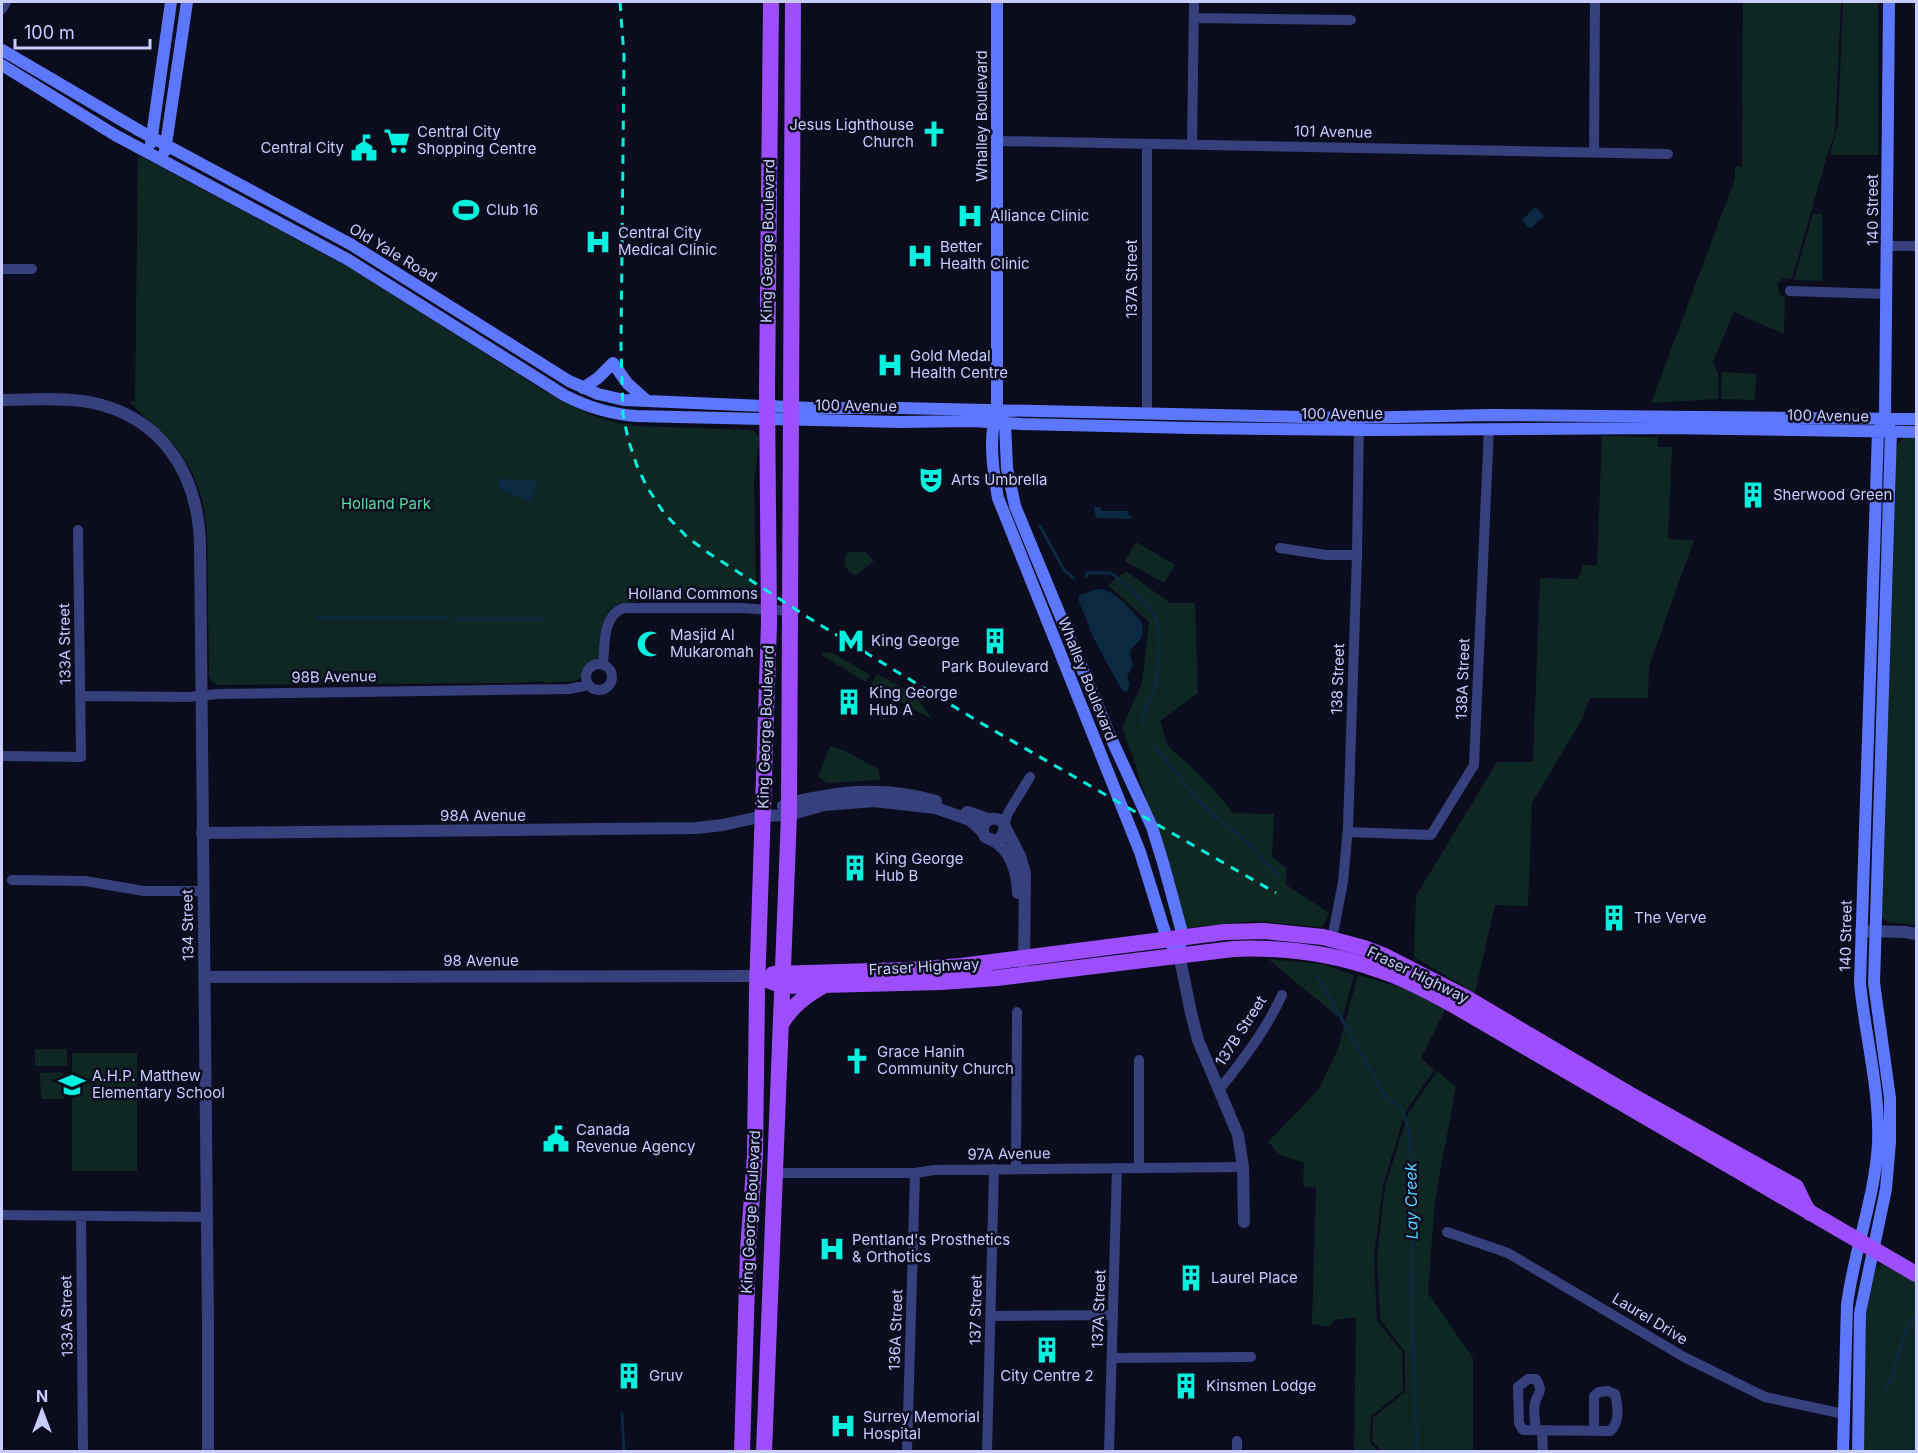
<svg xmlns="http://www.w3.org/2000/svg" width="1918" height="1453" viewBox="0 0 1918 1453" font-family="Inter,sans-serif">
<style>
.green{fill:#0f2722}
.water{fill:#0b2a41}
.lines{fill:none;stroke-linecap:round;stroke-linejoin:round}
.stream{stroke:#0b2a41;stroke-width:3}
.minor{stroke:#36407c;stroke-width:10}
.tertiary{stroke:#36407c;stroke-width:12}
.secondary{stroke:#5e77ff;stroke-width:12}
.primary{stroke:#9d4eff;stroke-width:16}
.rail{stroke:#00f2df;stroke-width:3;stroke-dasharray:9 8;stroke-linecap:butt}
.labels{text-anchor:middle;stroke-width:5;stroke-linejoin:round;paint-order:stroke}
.street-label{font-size:15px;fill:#c7cbff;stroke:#0b0c1d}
.poi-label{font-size:15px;fill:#c7cbff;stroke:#0b0c1d;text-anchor:start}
.park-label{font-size:15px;fill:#55dea3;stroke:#0b0c1d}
.water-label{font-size:16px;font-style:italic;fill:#55cfff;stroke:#0b0c1d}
</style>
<rect width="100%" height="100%" fill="#0b0c1d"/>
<path class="green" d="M1743 2H1841L1835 133 1828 152 1792 279 1783 278 1777 284 1780 294 1785 298 1784 334 1734 312 1713 362 1718 373V399L1651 403 1735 179V166L1742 167Z
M1843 2H1878V155H1830L1838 123Z
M138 155 352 269 543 390 589 414 613 422 636 426 753 430 759 437V441L754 481 756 589 753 596 743 600H647L617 605 609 611 604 620 598 658 586 667 581 677 576 681 543 683V681L518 683 218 685 212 682 209 674 207 530 202 498 192 472 176 447 129 402 135 401Z
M1813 214H1822V281L1794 280Z
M1722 372 1756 374 1755 400 1721 399Z
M1602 436 1658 437V447H1672L1668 539 1694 540 1649 666 1648 698H1590L1582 719 1532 803 1528 906 1495 905 1475 993 1414 957 1416 896 1497 762H1533L1540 578 1578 579 1583 565H1597Z
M1906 437H1916V925L1888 922 1882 917 1896 470 1894 469C1895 456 1893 444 1906 437Z
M1136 542 1175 565 1164 583 1125 561Z
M847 552H865L874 561 856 575C850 573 846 569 844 563Z
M1126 571 1170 603H1195L1198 693 1160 721 1168 746 1201 776 1234 813 1274 814 1272 857 1287 869 1285 884 1329 913 1322 927 1254 921 1186 928 1132 754 1122 728 1142 683 1149 622 1108 585Z
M823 652 833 653 870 675 866 682 821 655Z
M877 674 913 693 933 720 871 685Z
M830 746 845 751 878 769 881 780 827 783 818 776Z
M1268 959 1322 964 1354 975 1342 1020Z
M1358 975 1412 991 1446 1008 1421 1058 1434 1070 1405 1113 1383 1185 1374 1256 1377 1321 1402 1352 1403 1391 1371 1416 1370 1443 1379 1451H1354L1356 1317 1334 1320 1330 1327 1312 1324 1316 1188 1303 1186 1304 1163 1279 1154 1268 1142 1319 1089 1338 1049Z
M35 1049H67V1066H35Z
M72 1053H137V1171H72Z
M1437 1071 1456 1087 1435 1200 1428 1293 1473 1358V1451H1382L1372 1441 1373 1418 1405 1392V1352L1380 1319 1377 1256 1385 1187 1408 1114Z
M63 1072 64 1099H41L40 1073Z
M1886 1263 1916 1279V1451L1863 1452 1866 1315 1876 1268Z"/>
<path class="water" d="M1535 207 1544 216 1530 229 1522 220Z
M499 479 537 480 532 502 497 488Z
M1094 507H1101V511H1128V515H1131V519L1096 518Z
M1097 589C1116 589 1129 609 1141 621 1149 643 1129 644 1130 654 1130 658 1132 661 1133 665L1127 677 1130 685 1127 692 1123 691 1119 685 1094 639 1078 599 1080 595Z"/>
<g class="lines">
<path class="stream" d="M1040 526 1064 570 1074 578
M1086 576 1087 573H1110L1114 575C1127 587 1145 600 1154 615 1163 630 1158 669 1155 686 1152 700 1141 709 1142 725
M318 618H448
M455 619H505
M508 619H543
M1155 747 1189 790 1213 815 1249 844 1279 878
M1318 977 1381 1089 1384 1095 1401 1108 1409 1129 1414 1209 1411 1284 1417 1452
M1884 1392 1892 1377 1906 1330 1916 1315
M622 1414 624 1452"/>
<path class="minor" d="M2 9 6 2
M1194 18 1351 20
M997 141 1668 154
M1192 145 1194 2
M1594 152 1595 2
M1888 246H1916
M2 269H32
M1790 291 1886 294
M1147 414V144
M1280 548 1326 555H1357
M586 677a13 13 0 1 1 26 0a13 13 0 1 1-26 0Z
M603 665C605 645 602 615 624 608H741L790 611
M81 696 188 697 218 694 569 689 588 685
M2 756 81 757 78 530
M1004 825 1008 813 1030 777
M1348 832 1431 835 1474 765 1489 428
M12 880 85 881 144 891H203
M1332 939 1343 882 1348 827 1357 555 1359 422
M1219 1090C1243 1060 1266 1030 1282 995
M1139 1168V1060
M1016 1169 1017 1012
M775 1173H915L934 1170 1243 1167
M2 1215 207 1217
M81 1216 83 1452
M1447 1232 1508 1253 1684 1357 1765 1397 1844 1414
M990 1316 1113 1315
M1112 1358 1251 1357
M1536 1430C1535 1422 1533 1411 1535 1403 1538 1391 1544 1394 1536 1379H1528L1518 1387 1519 1423 1523 1430 1610 1431C1620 1423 1618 1406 1615 1394L1608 1391 1599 1392 1594 1396V1431
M1542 1431 1543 1452
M907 1452 915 1173
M987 1452 994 1169
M1109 1452 1117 1168
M1237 1452V1441"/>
<path class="tertiary" d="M2 400C30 400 60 397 89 402 162 416 198 474 200 544L208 1325V1452
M783 806C794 801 807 799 819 797 859 789 897 790 936 801
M967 812 988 819
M1005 828 1002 837 994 841 985 837C978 824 990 814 1002 821L1020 856 1025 873 1024 965
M202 833 696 828 723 825 763 816 789 815 824 805 874 801 936 808 970 820 982 831
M994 841C1012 852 1017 873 1018 893
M1861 931 1905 932 1916 934
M1179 954 1191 1013 1198 1040 1238 1135 1243 1167 1244 1222
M204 977 757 976"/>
<path class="secondary" d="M997 2V410C988 437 993 471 998 498L1140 852 1167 939 1179 954
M2 50 140 131 352 245 569 381 598 394 624 400 812 408H900L1348 418 1490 415 1916 419
M2 65 115 135 347 259 564 395C587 407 610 414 636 416L900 422 972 421 1022 424 1191 428 1370 430 1664 428 1916 432
M151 143 171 2
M165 151 187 2
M583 388 598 378 613 363 627 383 647 401
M1001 416 1005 423 1007 468 1015 506 1110 736 1152 827 1164 866 1183 936 1181 943
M1843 1452 1847 1305C1854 1250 1875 1198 1878 1143 1880 1089 1865 1036 1860 983L1878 431 1885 419 1889 2
M1858 1452 1860 1313 1886 1189 1890 1142V1098L1874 983 1891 431 1888 425"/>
<path class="primary" d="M773 974 908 970 961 966 1225 932 1264 931 1323 937 1364 948 1385 956 1463 996 1629 1094 1796 1187 1805 1206 1810 1213
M757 976 783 986 941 982 997 978 1233 949C1282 947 1332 953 1379 970 1404 978 1427 991 1450 1003L1916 1274
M781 1024C792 1006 805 996 823 986
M742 1452 748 1250 755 1155 757 990 769 623 767 391 771 2
M764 1452 789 815 793 2"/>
<path class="rail" d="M620 2 624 56 621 345 623 414 628 439 637 466 647 487 664 513 687 537 707 552 809 618 981 723 1276 893"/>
</g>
<defs>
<g id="church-bare" transform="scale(2.07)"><path d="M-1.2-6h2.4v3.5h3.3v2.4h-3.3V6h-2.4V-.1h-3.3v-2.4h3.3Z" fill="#00f2df" stroke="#0b0c1d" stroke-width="2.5" paint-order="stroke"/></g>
<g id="supermarket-bare" transform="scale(2.07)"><path d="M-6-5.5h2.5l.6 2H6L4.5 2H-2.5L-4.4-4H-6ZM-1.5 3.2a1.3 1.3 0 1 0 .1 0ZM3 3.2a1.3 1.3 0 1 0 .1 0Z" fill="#00f2df" stroke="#0b0c1d" stroke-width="2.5" paint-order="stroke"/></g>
<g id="civic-bare" transform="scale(2.07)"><path d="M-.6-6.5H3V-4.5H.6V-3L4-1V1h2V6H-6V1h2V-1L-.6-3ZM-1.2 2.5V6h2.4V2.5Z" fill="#00f2df" stroke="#0b0c1d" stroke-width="2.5" paint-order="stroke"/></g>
<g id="stadium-bare" transform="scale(2.07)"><path d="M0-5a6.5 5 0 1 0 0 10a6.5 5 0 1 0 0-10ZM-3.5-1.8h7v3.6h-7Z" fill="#00f2df" stroke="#0b0c1d" stroke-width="2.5" paint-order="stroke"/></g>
<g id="hospital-bare" transform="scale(2.07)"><path d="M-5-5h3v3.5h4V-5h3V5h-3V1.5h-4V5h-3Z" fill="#00f2df" stroke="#0b0c1d" stroke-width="2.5" paint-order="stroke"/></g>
<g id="theatre-bare" transform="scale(2.07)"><path d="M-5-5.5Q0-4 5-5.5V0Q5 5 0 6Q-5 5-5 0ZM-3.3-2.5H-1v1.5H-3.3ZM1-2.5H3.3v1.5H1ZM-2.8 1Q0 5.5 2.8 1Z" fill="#00f2df" stroke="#0b0c1d" stroke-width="2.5" paint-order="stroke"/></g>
<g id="building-bare" transform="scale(2.07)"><path d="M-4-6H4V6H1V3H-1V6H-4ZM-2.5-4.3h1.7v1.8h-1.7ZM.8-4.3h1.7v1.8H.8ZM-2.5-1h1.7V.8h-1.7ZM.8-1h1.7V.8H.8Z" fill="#00f2df" stroke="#0b0c1d" stroke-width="2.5" paint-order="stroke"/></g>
<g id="metro-bare" transform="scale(2.07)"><path d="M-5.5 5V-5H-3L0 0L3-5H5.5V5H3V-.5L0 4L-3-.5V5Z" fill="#00f2df" stroke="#0b0c1d" stroke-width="2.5" paint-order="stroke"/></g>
<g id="mosque-bare" transform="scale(2.07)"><path d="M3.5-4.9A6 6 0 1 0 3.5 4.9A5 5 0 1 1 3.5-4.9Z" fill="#00f2df" stroke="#0b0c1d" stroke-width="2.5" paint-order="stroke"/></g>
<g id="school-bare" transform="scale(2.07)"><path d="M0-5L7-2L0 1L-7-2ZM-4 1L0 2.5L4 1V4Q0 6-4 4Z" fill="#00f2df" stroke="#0b0c1d" stroke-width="2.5" paint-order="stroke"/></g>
</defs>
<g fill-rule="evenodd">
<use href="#church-bare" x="934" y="134"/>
<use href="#supermarket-bare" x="397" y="141"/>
<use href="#civic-bare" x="364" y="148"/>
<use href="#stadium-bare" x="466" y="210"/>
<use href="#hospital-bare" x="970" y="216"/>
<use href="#hospital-bare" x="598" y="242"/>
<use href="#hospital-bare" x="920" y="256"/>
<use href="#hospital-bare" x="890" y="365"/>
<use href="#theatre-bare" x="931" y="480"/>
<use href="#building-bare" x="1753" y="495"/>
<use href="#metro-bare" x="851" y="641"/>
<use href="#building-bare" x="995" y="641"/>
<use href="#mosque-bare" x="650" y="644"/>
<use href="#building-bare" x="849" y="702"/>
<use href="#building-bare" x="855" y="868"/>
<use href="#building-bare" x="1614" y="918"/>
<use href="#church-bare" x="857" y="1061"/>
<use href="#school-bare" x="72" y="1085"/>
<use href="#civic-bare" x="556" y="1139"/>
<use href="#hospital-bare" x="832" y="1249"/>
<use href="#building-bare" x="1191" y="1278"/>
<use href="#building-bare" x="1047" y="1350"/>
<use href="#building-bare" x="629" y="1376"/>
<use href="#building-bare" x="1186" y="1386"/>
<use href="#hospital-bare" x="843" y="1426"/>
</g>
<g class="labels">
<g class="street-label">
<text transform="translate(982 116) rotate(-90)" y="5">Whalley Boulevard</text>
<text transform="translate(1333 132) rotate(1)" y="5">101 Avenue</text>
<text transform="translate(1873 210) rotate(-90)" y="5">140 Street</text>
<text transform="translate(768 241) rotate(-89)" y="5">King George Boulevard</text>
<text transform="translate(393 253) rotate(31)" y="5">Old Yale Road</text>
<text transform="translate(1132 279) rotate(-90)" y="5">137A Street</text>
<text transform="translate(856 406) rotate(1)" y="5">100 Avenue</text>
<text x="1342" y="419">100 Avenue</text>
<text transform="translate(1828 416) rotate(1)" y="5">100 Avenue</text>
<text x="693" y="599">Holland Commons</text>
<text transform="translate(65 644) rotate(-91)" y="5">133A Street</text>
<text transform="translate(334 677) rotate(-1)" y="5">98B Avenue</text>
<text transform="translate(1087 679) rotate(68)" y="5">Whalley Boulevard</text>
<text transform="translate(1338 679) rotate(-88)" y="5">138 Street</text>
<text transform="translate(1463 679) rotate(-88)" y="5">138A Street</text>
<text transform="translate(766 727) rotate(-88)" y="5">King George Boulevard</text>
<text x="483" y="821">98A Avenue</text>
<text transform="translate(188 925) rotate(-91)" y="5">134 Street</text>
<text transform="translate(1846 936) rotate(-89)" y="5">140 Street</text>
<text x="481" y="966">98 Avenue</text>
<text transform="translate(924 967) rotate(-3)" y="5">Fraser Highway</text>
<text transform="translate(1418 975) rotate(26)" y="5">Fraser Highway</text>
<text transform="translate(1241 1031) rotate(-57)" y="5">137B Street</text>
<text transform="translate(1009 1154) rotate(-1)" y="5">97A Avenue</text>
<text transform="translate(751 1212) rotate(-87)" y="5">King George Boulevard</text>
<text transform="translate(1099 1309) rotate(-88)" y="5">137A Street</text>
<text transform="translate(976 1310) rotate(-89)" y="5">137 Street</text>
<text transform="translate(67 1316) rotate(-91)" y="5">133A Street</text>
<text transform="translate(1650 1319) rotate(31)" y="5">Laurel Drive</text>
<text transform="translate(896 1330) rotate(-88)" y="5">136A Street</text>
</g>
<g class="poi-label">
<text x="914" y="130" text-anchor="end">Jesus Lighthouse<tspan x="914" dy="17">Church</tspan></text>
<text x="417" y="137">Central City<tspan x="417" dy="17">Shopping Centre</tspan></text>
<text x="344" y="153" text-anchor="end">Central City</text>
<text x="486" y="215">Club 16</text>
<text x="990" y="221">Alliance Clinic</text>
<text x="618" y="238">Central City<tspan x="618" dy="17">Medical Clinic</tspan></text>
<text x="940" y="252">Better<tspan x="940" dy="17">Health Clinic</tspan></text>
<text x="910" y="361">Gold Medal<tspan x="910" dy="17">Health Centre</tspan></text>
<text x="951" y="485">Arts Umbrella</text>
<text x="1773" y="500">Sherwood Green</text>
<text x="670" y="640">Masjid Al<tspan x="670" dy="17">Mukaromah</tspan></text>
<text x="871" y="646">King George</text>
<text x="995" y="672" text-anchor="middle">Park Boulevard</text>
<text x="869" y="698">King George<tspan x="869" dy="17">Hub A</tspan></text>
<text x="875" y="864">King George<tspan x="875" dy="17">Hub B</tspan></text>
<text x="1634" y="923">The Verve</text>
<text x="877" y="1057">Grace Hanin<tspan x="877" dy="17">Community Church</tspan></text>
<text x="92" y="1081">A.H.P. Matthew<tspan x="92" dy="17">Elementary School</tspan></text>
<text x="576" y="1135">Canada<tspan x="576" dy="17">Revenue Agency</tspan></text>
<text x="852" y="1245">Pentland's Prosthetics<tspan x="852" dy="17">&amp; Orthotics</tspan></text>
<text x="1211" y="1283">Laurel Place</text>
<text x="649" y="1381">Gruv</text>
<text x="1047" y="1381" text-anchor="middle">City Centre 2</text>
<text x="1206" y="1391">Kinsmen Lodge</text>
<text x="863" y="1422">Surrey Memorial<tspan x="863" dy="17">Hospital</tspan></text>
</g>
<g class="park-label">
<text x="386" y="509">Holland Park</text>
</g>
<g class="water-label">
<text transform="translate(1411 1201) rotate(-91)" y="6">Lay Creek</text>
</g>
</g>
<rect width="1918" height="1453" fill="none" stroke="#c7cbff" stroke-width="6"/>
<g transform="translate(42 1411)" stroke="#0b0c1d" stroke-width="4.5" paint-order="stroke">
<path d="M0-4.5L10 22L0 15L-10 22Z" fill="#c7cbff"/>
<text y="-9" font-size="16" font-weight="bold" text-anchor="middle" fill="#c7cbff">N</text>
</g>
<path d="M15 39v9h135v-9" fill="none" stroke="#c7cbff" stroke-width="3"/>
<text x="24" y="39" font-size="18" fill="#c7cbff" stroke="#0b0c1d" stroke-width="4.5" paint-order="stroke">100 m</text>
</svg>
